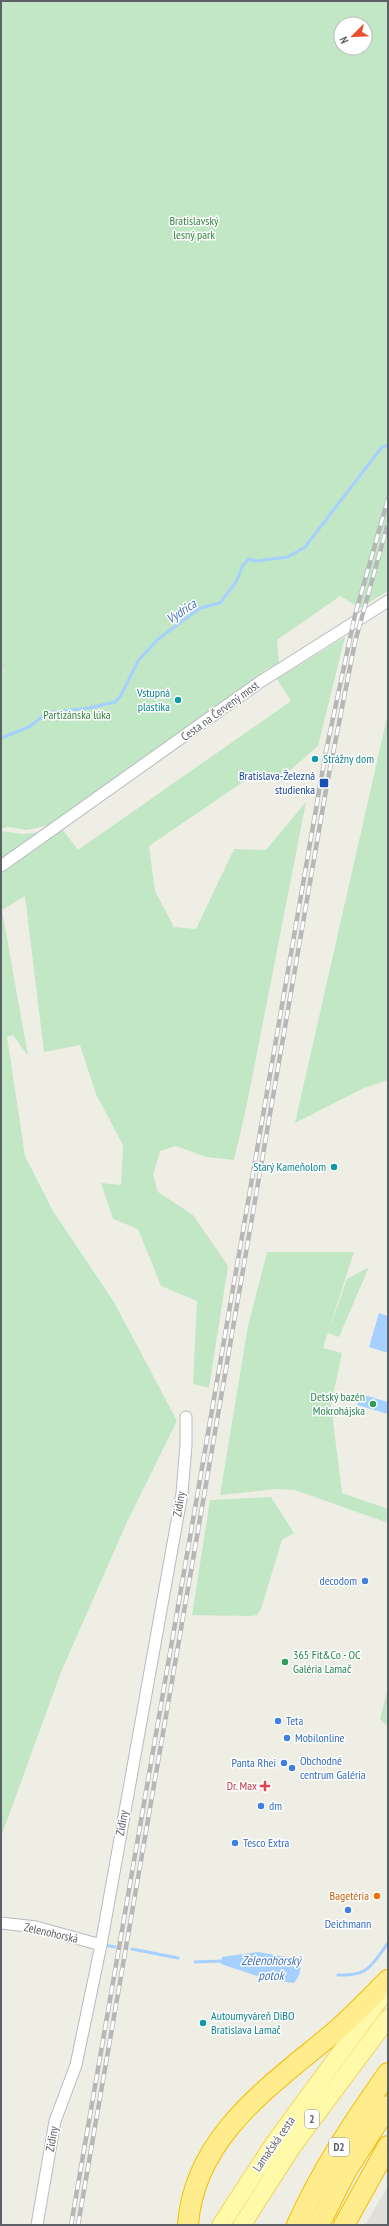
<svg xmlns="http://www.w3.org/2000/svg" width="389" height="2226" viewBox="0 0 389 2226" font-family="'PT Sans Narrow',sans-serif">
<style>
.industrial{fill:#e1dfd9}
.green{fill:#c1e7c5;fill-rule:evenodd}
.water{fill:#a5d0ff}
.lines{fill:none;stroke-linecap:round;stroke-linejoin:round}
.stream{stroke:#a5d0ff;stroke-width:3}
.minor-casing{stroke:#b7babf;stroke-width:13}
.primary-casing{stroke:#f3d65a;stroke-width:19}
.motorway-casing{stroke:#f4be00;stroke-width:22}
.minor{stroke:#fff;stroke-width:11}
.primary{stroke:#fff9aa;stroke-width:17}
.motorway{stroke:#feec8d;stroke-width:20}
.rail-casing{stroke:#b6b7b7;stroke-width:4.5}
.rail{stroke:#fff;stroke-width:3;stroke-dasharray:9;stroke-linecap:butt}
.culture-dot{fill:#0f9aa8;stroke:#fff;stroke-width:1.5}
.transit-dot{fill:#1a4fb4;stroke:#fff;stroke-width:1.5}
.leisure-dot{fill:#2e9e5b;stroke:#fff;stroke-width:1.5}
.shop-dot{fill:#3f7fe0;stroke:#fff;stroke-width:1.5}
.health-dot{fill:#e0444e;stroke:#fff;stroke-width:1.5}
.food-dot{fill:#e8710a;stroke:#fff;stroke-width:1.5}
.labels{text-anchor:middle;stroke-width:3;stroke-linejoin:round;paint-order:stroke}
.shield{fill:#fff;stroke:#8e9094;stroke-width:1}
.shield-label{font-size:11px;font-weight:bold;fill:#5d6066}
.park-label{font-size:12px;fill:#348540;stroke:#fff}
.culture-label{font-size:12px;fill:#0d838f;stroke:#fff;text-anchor:end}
.street-label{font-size:12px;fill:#5d6066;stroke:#fff}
.transit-label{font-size:12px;fill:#164399;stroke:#fff;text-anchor:end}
.leisure-label{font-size:12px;fill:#27864d;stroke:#fff;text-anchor:end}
.shop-label{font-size:12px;fill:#366cbe;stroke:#fff;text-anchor:start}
.health-label{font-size:12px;fill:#be3a42;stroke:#fff;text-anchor:end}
.food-label{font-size:12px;fill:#c56008;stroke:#fff;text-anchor:end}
.water-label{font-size:13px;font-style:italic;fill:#4273bc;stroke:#fff}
</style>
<rect width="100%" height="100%" fill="#efeee5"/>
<path class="industrial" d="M388 2186V2225H365Z"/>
<path class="green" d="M1 1H388V591L360 608 340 596 277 640 279 663 265 670 233 696 54 824 27 830 8 827 1 829V673L7 669 1 672ZM341 24H365V48H341Z
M345 637 318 746 286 774 246 780 149 846 155 891 174 927 196 929 234 849 266 850 306 802 247 1104 234 1160 206 1157 176 1146 160 1151 153 1175 158 1192 193 1215 228 1266 209 1388 193 1384 197 1301 161 1286 138 1229 113 1219 101 1183 121 1185 123 1145 96 1094 80 1045 44 1052 25 896 2 910 28 1056 13 1035 7 1037 25 1156 53 1211 114 1302 177 1421 127 1522 61 1672 1 1837V831L22 834 63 830 78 850 291 701 277 679Z
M388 713V1080L364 1088 295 1123Z
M267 1252H354L323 1348 342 1353 331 1405 342 1493 388 1509V1523L295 1490 277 1489 220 1495 248 1326Z
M369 1267 339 1337 328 1333 347 1279Z
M271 1497 294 1533 282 1540 261 1609 257 1615 250 1616 192 1615 210 1500Z
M388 1688V1727L380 1719Z"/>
<path class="water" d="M379 1313 388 1316V1353L369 1347Z
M360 1394 388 1402V1414L357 1405Z
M258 1952 298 1959C302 1969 301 1974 294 1983L269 1980 221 1964 222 1957Z"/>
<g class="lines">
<path class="stream" d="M1 738 29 727 47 713 89 708 115 702 120 697 138 661 157 640 200 608 220 603 236 582 243 565 249 559 256 561 288 557 305 547 382 447 388 445
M105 1945 115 1947
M132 1949 178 1958
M195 1962 222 1961
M338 1975C369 1976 371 1966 388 1943"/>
<g class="minor-casing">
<path id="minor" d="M1 866 260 682 388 601
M1 1923 36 1927 101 1945
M37 2225 55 2121 76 2065 101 1945 182 1493 186 1445V1417"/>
</g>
<g class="primary-casing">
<path id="primary" d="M221 2225 275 2142 385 1992
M242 2225 292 2147 388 2018"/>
</g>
<g class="motorway-casing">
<path id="motorway" d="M188 2225C194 2137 270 2086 331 2035 351 2018 369 1999 388 1980
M297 2225C321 2171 354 2121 388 2073
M319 2225 346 2171 388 2106
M344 2225 388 2146"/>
</g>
<use href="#minor" class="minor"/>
<use href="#primary" class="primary"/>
<use href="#motorway" class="motorway"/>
<g class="rail-casing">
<path id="rail" d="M71 2225 326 751 355 615 388 499
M78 2225 327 784 355 642 388 523"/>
</g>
<use href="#rail" class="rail"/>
</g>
<g class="culture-dot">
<circle cx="178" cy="700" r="4"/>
<circle cx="315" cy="759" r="4"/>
<circle cx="334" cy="1167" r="4"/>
<circle cx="203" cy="2023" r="4"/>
</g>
<rect class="transit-dot" x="319" y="778" width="10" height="10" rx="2"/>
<g class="leisure-dot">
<circle cx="373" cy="1404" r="4"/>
<circle cx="285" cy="1662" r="4"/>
</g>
<g class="shop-dot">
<circle cx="365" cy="1581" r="4"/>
<circle cx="278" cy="1721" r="4"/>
<circle cx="287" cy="1738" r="4"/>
<circle cx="284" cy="1763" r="4"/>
<circle cx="292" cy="1768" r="4"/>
<circle cx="261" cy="1806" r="4"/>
<circle cx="235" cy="1843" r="4"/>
<circle cx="348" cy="1910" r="4"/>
</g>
<path class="health-dot" d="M263 1780h4v4h4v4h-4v4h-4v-4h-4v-4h4z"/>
<circle class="food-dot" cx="377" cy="1896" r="4"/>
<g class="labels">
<g class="shield">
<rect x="305" y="2110" width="14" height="18" rx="3"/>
<rect x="329" y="2138" width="20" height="18" rx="3"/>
</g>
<g class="shield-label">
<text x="312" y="2123">2</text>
<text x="339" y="2151">D2</text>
</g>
<g class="park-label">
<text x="194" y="225">Bratislavský<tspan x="194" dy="14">lesný park</tspan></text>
<text x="77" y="719">Partizánska lúka</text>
</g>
<g class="culture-label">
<text x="170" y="697">Vstupná<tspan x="170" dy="14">plastika</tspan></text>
<text x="323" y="763" text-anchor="start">Strážny dom</text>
<text x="326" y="1171">Starý Kameňolom</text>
<text x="211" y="2020" text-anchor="start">Autoumyváreň DiBO<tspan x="211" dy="14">Bratislava Lamač</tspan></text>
</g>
<g class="street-label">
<text transform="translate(220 711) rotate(-36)" y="4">Cesta na Červený most</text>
<text transform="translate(179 1504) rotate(-81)" y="4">Zidiny</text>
<text transform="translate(122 1823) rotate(-80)" y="4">Zidiny</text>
<text transform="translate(51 1933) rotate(13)" y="4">Zelenohorská</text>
<text transform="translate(52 2139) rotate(-80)" y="4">Zidiny</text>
<text transform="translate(274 2144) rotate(-55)" y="4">Lamačská cesta</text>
</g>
<g class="transit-label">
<text x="315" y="780">Bratislava-Železná<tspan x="315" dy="14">studienka</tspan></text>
</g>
<g class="leisure-label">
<text x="365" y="1401">Detský bazén<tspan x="365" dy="14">Mokrohájska</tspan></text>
<text x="293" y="1659" text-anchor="start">365 Fit&amp;Co - OC<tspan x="293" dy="14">Galéria Lamač</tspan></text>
</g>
<g class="shop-label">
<text x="357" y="1585" text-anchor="end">decodom</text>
<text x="286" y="1725">Teta</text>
<text x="295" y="1742">Mobilonline</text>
<text x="300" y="1765">Obchodné<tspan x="300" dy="14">centrum Galéria</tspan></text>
<text x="276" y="1767" text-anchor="end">Panta Rhei</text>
<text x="269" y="1810">dm</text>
<text x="243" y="1847">Tesco Extra</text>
<text x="348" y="1928" text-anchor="middle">Deichmann</text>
</g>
<g class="health-label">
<text x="257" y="1790">Dr. Max</text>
</g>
<g class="food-label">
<text x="369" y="1900">Bagetéria</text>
</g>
<g class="water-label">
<text transform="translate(181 611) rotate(-34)" y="5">Vydrica</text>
<text x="271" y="1965">Zelenohorský<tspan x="271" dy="15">potok</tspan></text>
</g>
</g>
<rect width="389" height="2226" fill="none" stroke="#5d6066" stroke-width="4"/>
<g transform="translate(353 36) rotate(246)"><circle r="19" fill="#ffffff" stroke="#bebfc2"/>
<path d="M0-3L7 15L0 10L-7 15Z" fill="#eb4f2f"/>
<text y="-6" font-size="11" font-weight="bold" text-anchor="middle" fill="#5d6066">N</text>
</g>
</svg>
